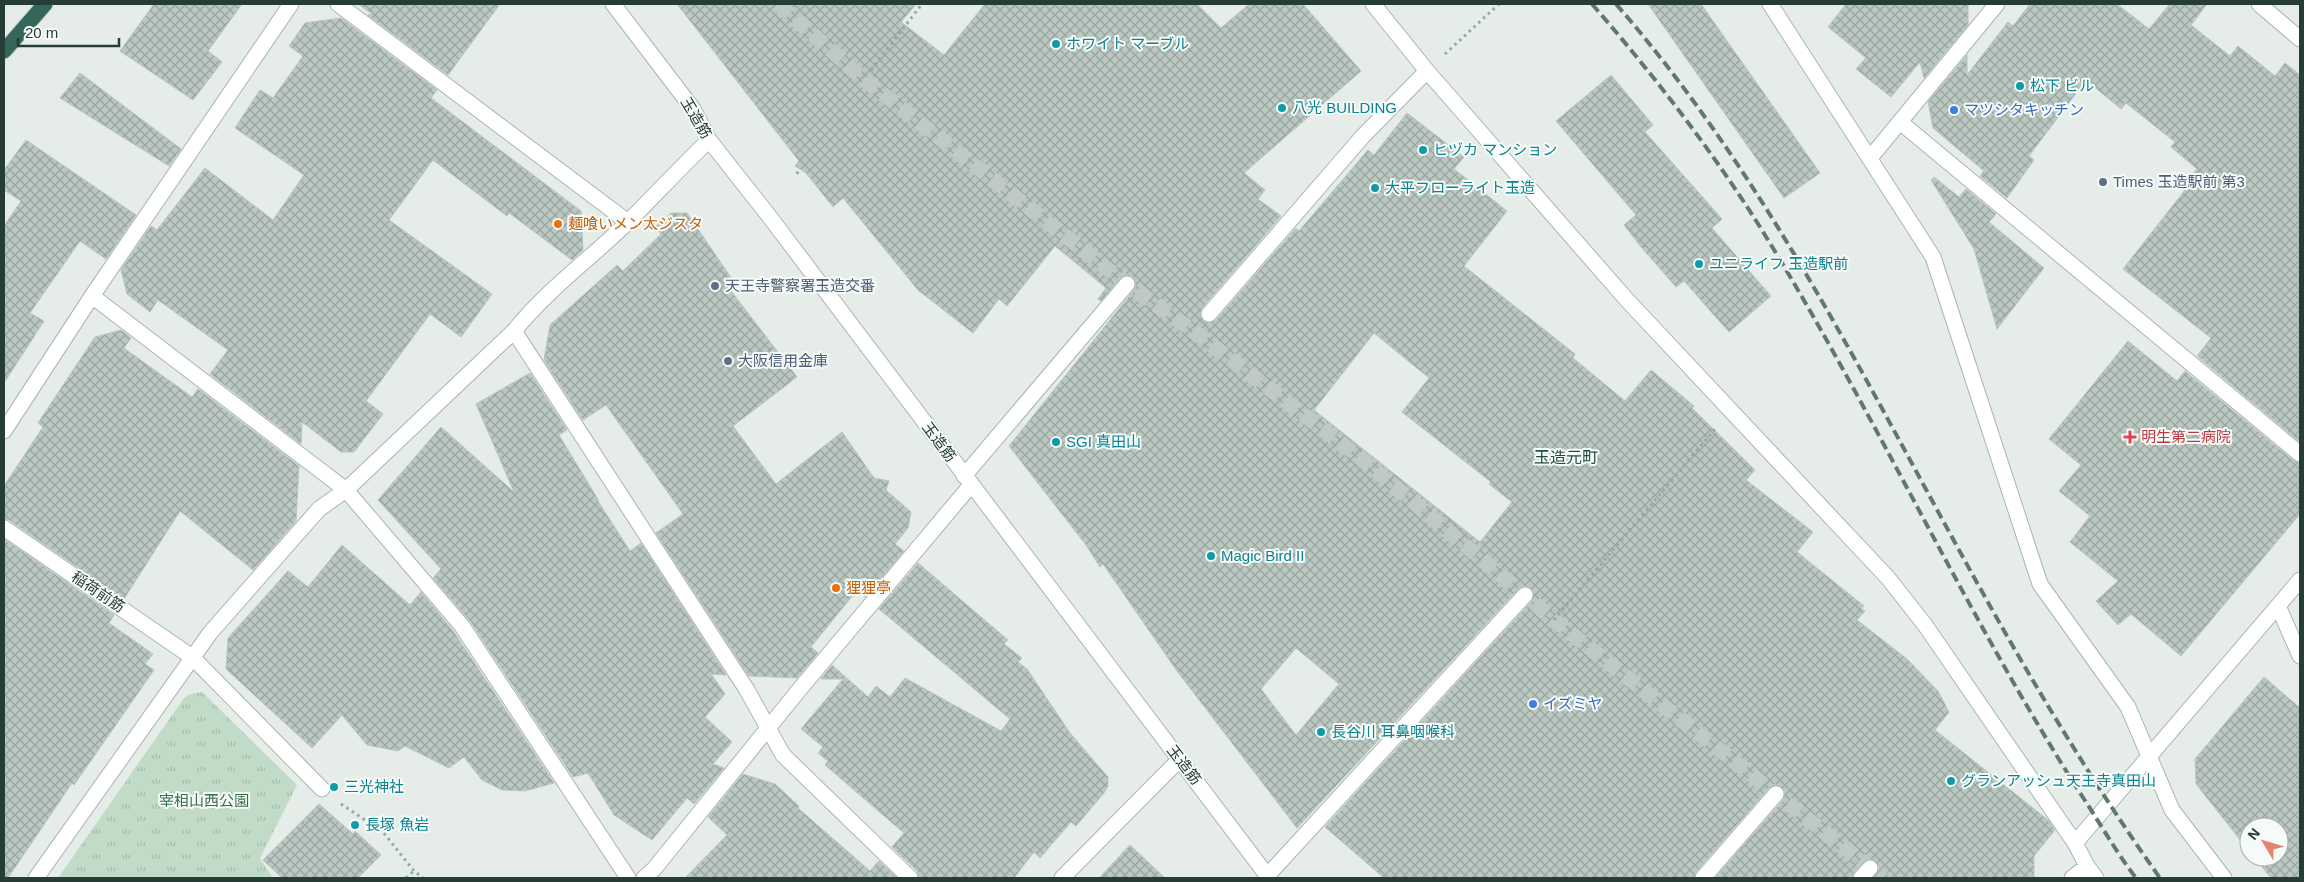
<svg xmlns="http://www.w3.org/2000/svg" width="2304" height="882" viewBox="0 0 2304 882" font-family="Helvetica,'Noto Sans JP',sans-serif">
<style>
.park{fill:url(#park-tufts)}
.building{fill:url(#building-cross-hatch);stroke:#b9c6c0;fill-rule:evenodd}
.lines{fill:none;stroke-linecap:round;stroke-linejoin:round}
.minor-tunnel{stroke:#c0cac5;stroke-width:15;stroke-dasharray:15 8;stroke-linecap:butt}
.minor-casing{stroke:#a9b5b0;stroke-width:17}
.highway-casing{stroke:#c2c9c7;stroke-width:17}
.path{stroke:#8aada0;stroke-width:3;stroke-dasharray:2.5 4;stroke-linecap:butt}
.minor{stroke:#fff;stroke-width:15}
.highway{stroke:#35665a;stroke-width:15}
.rail{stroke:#617871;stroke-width:4;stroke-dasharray:10 5;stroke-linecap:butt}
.culture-dot{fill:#0f9aa8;stroke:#f6faf8;stroke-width:2}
.shop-dot{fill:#3f7fe0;stroke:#f6faf8;stroke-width:2}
.service-dot{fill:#5c6f8a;stroke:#f6faf8;stroke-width:2}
.food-dot{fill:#e8710a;stroke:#f6faf8;stroke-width:2}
.health-dot{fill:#e0444e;stroke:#f6faf8;stroke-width:2}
.labels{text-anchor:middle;stroke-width:4;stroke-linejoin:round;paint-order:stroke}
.culture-label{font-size:15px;fill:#0d838f;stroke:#f6faf8;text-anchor:start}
.shop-label{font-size:15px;fill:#366cbe;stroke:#f6faf8;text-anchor:start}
.street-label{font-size:15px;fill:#263d36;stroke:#f6faf8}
.service-label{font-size:15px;fill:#4e5e75;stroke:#f6faf8;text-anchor:start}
.food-label{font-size:15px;fill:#c56008;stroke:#f6faf8;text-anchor:start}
.health-label{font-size:15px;fill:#be3a42;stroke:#f6faf8;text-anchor:start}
.park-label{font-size:15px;fill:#357049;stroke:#f6faf8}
.neighbourhood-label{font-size:16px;fill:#244d42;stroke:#f6faf8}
</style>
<defs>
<pattern id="park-tufts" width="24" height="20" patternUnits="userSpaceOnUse" patternTransform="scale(1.25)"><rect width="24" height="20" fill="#c1dbc7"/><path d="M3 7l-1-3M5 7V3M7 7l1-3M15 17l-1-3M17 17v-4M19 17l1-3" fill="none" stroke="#a6bdac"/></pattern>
<pattern id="building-cross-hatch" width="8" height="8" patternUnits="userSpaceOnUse" patternTransform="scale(1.25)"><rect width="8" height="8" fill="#bbc8c2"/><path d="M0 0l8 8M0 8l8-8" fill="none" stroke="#98a49e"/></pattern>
</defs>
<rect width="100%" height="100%" fill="#e6ede9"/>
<path class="park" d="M202 692 297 785 260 858 273 878H58L184 698 190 694Z"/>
<path class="building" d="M154 4H242L208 51 222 62 193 100 120 51Z
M358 4H500L448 75 368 15 372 14Z
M677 4H916L901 22 944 55 985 4H1197L1221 28 1249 4H1303L1361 71 1244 173 1265 190 1258 199 1281 216 1202 308 1200 313 1203 321 1208 323 1216 320 1296 228 1299 231 1368 150 1374 155 1407 113 1464 157 1454 169 1507 211 1464 266 1575 354 1573 358 1625 401 1651 370 1694 406 1692 408 1755 470 1746 480 1813 532 1797 552 1864 606 1861 608 1865 611 1857 620 1907 659 1938 691 1949 712 1935 730 2048 820 2055 830 2034 856V878H1873L1879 870V866L1871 859 1863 862 1854 872 1852 878H1715L1783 800 1785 791 1777 785 1769 788 1696 872 1694 878H1384L1325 827 1532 601 1534 592 1527 586 1518 589 1297 828 1177 671 1103 564 1100 567 1086 545 1009 446 1134 290 1136 285 1133 277 1128 275 1120 278 1101 301 1098 299 1106 288 1055 246 1007 306 999 299 973 333 918 290 843 198 833 207 806 173 795 166 799 161ZM1374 333 1429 378 1402 412 1491 482 1489 484 1512 502 1480 542 1314 410ZM1296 648 1339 684 1296 735 1261 689Z
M1648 4H1701L1820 173 1784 198Z
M1846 4H1968V25L1924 78 1920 62 1891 97 1856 69 1866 58 1828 27Z
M2030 4H2117L2149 29 2170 4H2207L2191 25 2230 56 2238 46 2275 76 2285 63 2300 75V442L2197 356 2211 338 2123 269 2196 176 2193 173 2197 169 2171 147 2175 142 2126 103 2121 109 2086 80 2029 156 2034 160 2007 198 1980 176 1984 171 1933 128 1928 102 1967 55V75L2008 22 2013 26Z
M341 18 437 90 431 98 581 211 583 250 572 260 509 213 507 216 433 160 389 220 492 294 461 337 430 314 366 401 383 414 354 452H341L302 422 301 444 210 374 228 350 158 300 150 312 127 294 121 270 151 226 157 230 205 168 273 220 304 175 235 128 260 90 273 98 303 56 289 46 305 23Z
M80 73 181 149 169 166 60 98Z
M1611 75 1653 125 1645 132 1722 219 1712 228 1771 296 1729 332 1684 281 1676 287 1641 247 1624 225 1636 215 1556 121Z
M26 140 136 215 106 259 80 241 30 313 44 321 4 383V226L21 201 4 190V170Z
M1934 177 1959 197 1966 189 1996 214 1989 222 2044 268 1997 329 1974 249 1931 180Z
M671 213H687L734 282 728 287 797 377 733 426 776 484 842 432 874 478 889 481 886 490 911 512 908 528 895 544 904 551 865 597 857 590 811 647 818 653 797 678 749 676 656 533 683 514 606 405 583 420 544 360 550 325 617 265 623 271 661 234 655 227Z
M121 330 131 338 124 348 192 397 198 389 299 466 296 521 253 570 180 511 124 599 9 520 4 519V486L43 427 38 423 95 337Z
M2128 341 2177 381 2185 371 2294 461 2300 463V514L2181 656 2131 614 2118 625 2096 601 2118 581 2070 542 2090 516 2059 491 2081 465 2049 439Z
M530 373 567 430 559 435 599 501H598L630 551 641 543 726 675 711 674 725 694 705 717 732 742 713 764 724 768 694 804 687 798 652 840 614 815 588 773 573 777 470 621 433 578 441 569 378 500 441 427 514 492 476 404Z
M4 539 114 615 109 623 153 654 145 664 154 670 74 785 72 783 8 878H4Z
M342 545 410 605 421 592 454 632 554 783 525 791 502 790 482 780 464 757 449 768 405 746 398 751 367 745 342 715 312 748 226 669 228 638 288 571 308 587Z
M918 563 1008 640 1004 644 1022 658 1018 662 1027 669 1070 733 1108 777V786L1104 793 1076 826 1071 822 1040 858 1034 852 1014 878H919L917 871 892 847 904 833 825 765 828 761 818 753 823 747 801 729 843 679H821L832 665 868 697 876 686 890 697 905 678 1001 731 1010 719 879 609Z
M2264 677 2300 708V878H2271L2254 857H2279V827H2249V851L2196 784 2195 759Z
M743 774 775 784 799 806 798 808 870 871 879 861 897 878H685L727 835 708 817Z
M319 804 353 834 355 831 381 855 358 878H282L263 860Z
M1130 845 1165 878H1099Z"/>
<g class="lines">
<path class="minor-tunnel" d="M778 4 865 80 1127 284 1192 330 1362 459 1554 620 1883 878"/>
<g class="minor-casing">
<path id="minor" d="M338 4 628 222
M613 4 693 109 709 140 769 216 1269 878
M1373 4 1427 71 1627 300 1888 578 1925 625 2075 843 2087 866 2096 878
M1770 4 1933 257 2040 584 2128 707 2172 810 2224 878
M2259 4 2300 39
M1900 122 2300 454
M1870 158 1997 4
M92 296 346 490 462 626 628 878
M1209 314 1363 136 1427 71
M514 331 747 690 783 755 910 878
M4 431 92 296 291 4
M964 476 1127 284
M4 528 192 657 322 789
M2278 606 2300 656
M2075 843 2300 580
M1267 876 1525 595
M36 878 210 633 319 509 346 490 514 331C547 290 590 259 628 222 655 195 681 167 709 140
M644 878 654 869 799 690 971 485
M1062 878 1179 760
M1703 878 1776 794
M1861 878 1870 868
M2072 878 2087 866"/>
</g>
<g class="highway-casing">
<path id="highway" d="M4 51 45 4"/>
</g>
<path class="path" d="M1445 54 1499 4
M871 70 922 4
M797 174 799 169
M1554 620 1715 429
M341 804 383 832 414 871 423 878
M406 878 414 871"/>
<use href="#minor" class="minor"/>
<use href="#highway" class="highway"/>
<path class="rail" d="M1592 4C1652 73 1711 149 1760 227 1875 412 1964 612 2082 796 2100 823 2116 852 2136 878
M1616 4C1768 178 1868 387 1980 588 2035 687 2094 785 2160 878"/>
</g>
<g class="culture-dot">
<circle cx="1056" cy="44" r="5"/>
<circle cx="2020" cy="86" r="5"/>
<circle cx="1282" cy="108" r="5"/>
<circle cx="1423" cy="150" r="5"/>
<circle cx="1375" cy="188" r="5"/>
<circle cx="1699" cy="264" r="5"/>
<circle cx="1056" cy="442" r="5"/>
<circle cx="1211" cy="556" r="5"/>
<circle cx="1321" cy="732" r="5"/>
<circle cx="1951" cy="781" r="5"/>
<circle cx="334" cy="787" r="5"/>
<circle cx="355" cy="825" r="5"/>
</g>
<g class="shop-dot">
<circle cx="1954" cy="110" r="5"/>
<circle cx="1533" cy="704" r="5"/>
</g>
<g class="service-dot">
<circle cx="2103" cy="182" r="5"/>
<circle cx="715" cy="286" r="5"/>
<circle cx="728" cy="361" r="5"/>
</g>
<g class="food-dot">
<circle cx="558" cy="224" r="5"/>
<circle cx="836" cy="588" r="5"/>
</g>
<path class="health-dot" d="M2127.5 429.5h5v5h5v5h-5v5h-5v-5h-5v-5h5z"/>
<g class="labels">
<g class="culture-label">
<text x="1066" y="49">ホワイト マーブル</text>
<text x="2030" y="91">松下 ビル</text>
<text x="1292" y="113">八光 BUILDING</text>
<text x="1433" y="155">ヒヅカ マンション</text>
<text x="1385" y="193">大平フローライト玉造</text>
<text x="1709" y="269">ユニライフ 玉造駅前</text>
<text x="1066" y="447">SGI 真田山</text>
<text x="1221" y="561">Magic Bird II</text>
<text x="1331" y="737">長谷川 耳鼻咽喉科</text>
<text x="1961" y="786">グランアッシュ天王寺真田山</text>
<text x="344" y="792">三光神社</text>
<text x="365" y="830">長塚 魚岩</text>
</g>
<g class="shop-label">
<text x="1964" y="115">マツシタキッチン</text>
<text x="1543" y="709">イズミヤ</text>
</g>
<g class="street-label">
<text transform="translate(696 118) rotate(59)" y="5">玉造筋</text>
<text transform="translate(939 442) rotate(53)" y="5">玉造筋</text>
<text transform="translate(98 592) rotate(34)" y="5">稲荷前筋</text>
<text transform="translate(1184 765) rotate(52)" y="5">玉造筋</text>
</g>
<g class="service-label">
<text x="2113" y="187">Times 玉造駅前 第3</text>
<text x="725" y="291">天王寺警察署玉造交番</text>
<text x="738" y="366">大阪信用金庫</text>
</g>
<g class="food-label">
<text x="568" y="229">麺喰いメン太ジスタ</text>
<text x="846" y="593">狸狸亭</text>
</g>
<g class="health-label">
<text x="2141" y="442">明生第二病院</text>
</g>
<g class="park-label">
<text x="204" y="806">宰相山西公園</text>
</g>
<g class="neighbourhood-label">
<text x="1566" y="463">玉造元町</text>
</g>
</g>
<rect width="2304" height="882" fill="none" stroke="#263d36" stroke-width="10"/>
<g transform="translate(2264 842) rotate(308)"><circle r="24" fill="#f6faf8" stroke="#a3aeaa"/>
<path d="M0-4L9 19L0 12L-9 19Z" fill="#e3856e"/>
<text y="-8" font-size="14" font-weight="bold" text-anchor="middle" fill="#263d36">N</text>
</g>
<path d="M18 38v8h101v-8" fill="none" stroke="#263d36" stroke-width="2.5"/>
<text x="25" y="38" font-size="15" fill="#263d36" stroke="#f6faf8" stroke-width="4" paint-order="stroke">20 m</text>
</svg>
